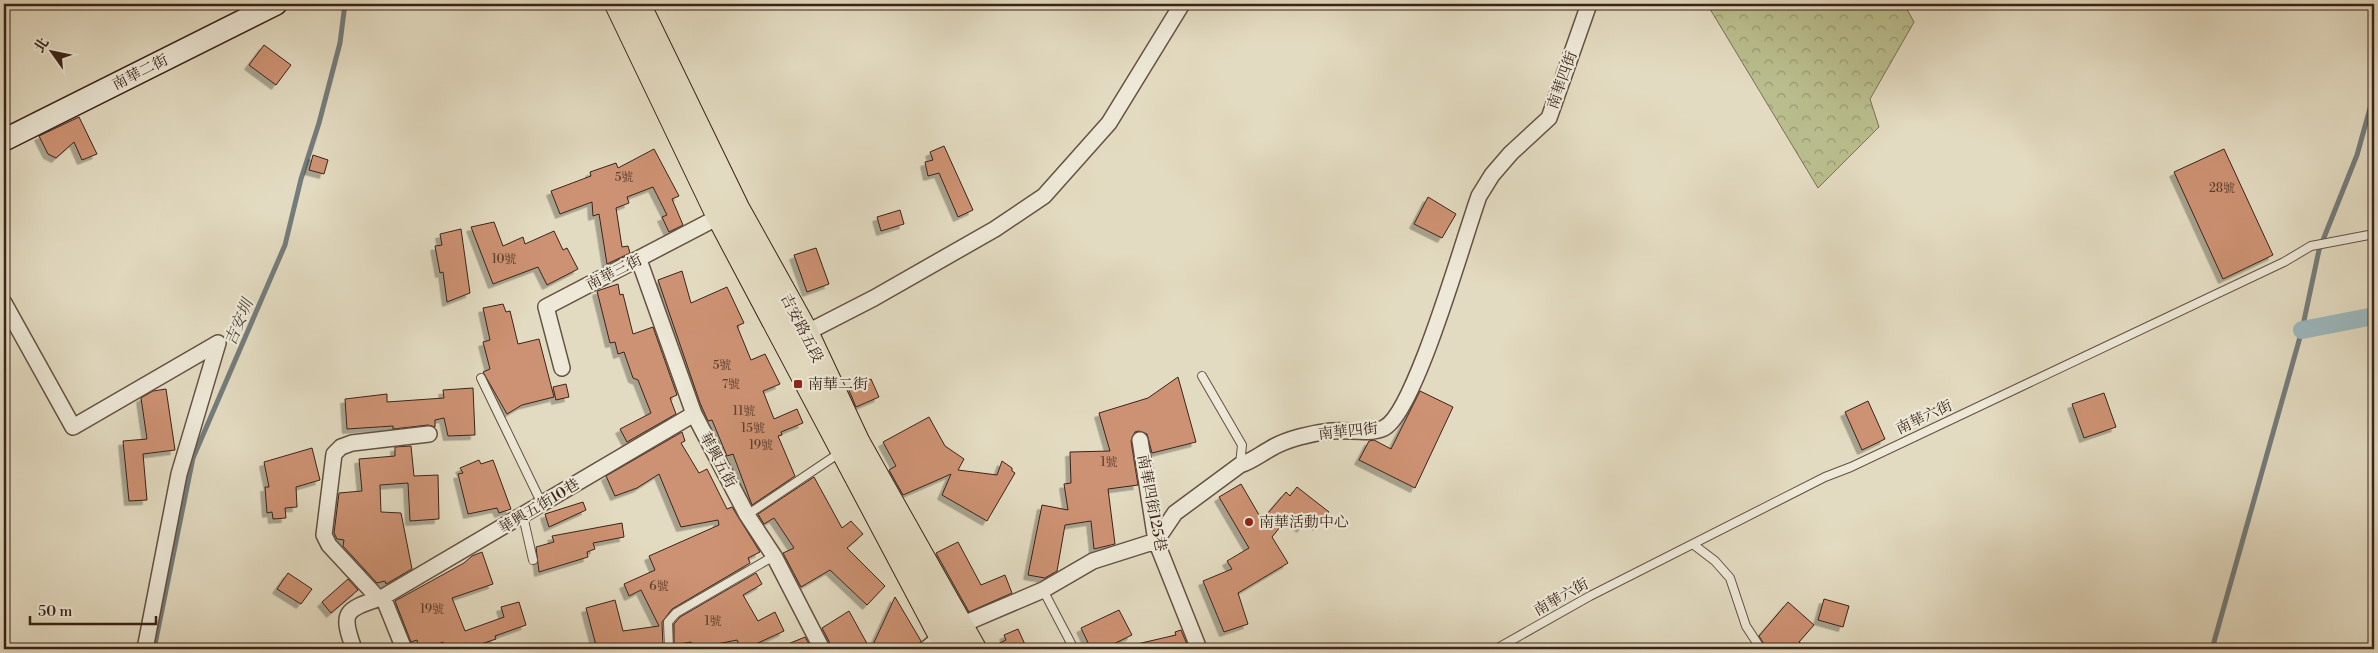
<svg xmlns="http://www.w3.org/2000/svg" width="2378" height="653" viewBox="0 0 2378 653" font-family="'Libre Bodoni','Noto Serif TC',serif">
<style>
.forest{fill:url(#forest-crowns);stroke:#7a7053}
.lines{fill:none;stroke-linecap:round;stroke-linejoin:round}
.stream{stroke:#747c7c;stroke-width:5}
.canal{stroke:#9bb8be;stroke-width:18}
.building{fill:#cd9273;stroke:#3a2318;filter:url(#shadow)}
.lane-casing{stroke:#645142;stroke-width:10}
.street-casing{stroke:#645142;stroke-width:18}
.secondary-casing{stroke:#3a2318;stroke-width:24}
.primary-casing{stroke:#3a2318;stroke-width:26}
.lane{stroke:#ede8d7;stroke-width:8}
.street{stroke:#ede8d7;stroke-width:15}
.secondary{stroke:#ede8d7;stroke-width:21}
.primary{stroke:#e3dbc1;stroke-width:24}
.poi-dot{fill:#8f2418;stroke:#ede8d7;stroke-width:2}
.labels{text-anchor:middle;stroke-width:4.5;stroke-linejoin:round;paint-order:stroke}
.number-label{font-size:12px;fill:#5f3f2f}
.street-label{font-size:15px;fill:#3a2318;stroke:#ede8d7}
.poi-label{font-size:15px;fill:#3a2318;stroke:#ede8d7;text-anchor:start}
.water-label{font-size:16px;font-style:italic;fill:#524842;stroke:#ede8d7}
</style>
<defs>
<pattern id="forest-crowns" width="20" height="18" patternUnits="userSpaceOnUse" patternTransform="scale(1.25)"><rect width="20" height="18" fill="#babe8e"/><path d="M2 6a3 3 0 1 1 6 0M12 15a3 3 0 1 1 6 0" fill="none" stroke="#989a73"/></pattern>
<filter id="shadow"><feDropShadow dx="-4.5" dy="4.5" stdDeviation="0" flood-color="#0004"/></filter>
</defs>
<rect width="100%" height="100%" fill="#e3dbc1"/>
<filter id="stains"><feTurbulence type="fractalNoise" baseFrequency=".004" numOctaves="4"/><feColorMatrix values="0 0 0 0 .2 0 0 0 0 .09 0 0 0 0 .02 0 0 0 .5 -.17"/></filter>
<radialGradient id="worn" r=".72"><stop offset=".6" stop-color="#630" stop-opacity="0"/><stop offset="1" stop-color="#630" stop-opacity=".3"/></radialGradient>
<path class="forest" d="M1707 4H1904L1914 22 1870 99 1879 127 1818 188Z"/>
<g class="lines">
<path class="stream" d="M154 649 193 458 285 245 301 179 319 123 340 43 345 4
M2212 649 2302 330 2319 250 2357 155 2374 94"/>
<path class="canal" d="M2302 330 2374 316"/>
</g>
<path class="building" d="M264 45 291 65 276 85 249 65Z
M79 117 97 154 82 160 74 142 56 158 48 154 39 136Z
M944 146 973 210 958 217 939 173 928 176 925 162 933 160 930 152Z
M654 149 679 196 672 199 683 225 669 232 662 217 667 215 653 187 627 197 629 203 616 208 622 247 628 246 630 253 607 264 599 214 593 216 592 202 560 214 551 191 591 176 590 172 616 163 618 168Z
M2224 149 2273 255 2223 279 2174 172Z
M313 155 328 160 324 174 309 170Z
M1428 197 1456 214 1442 238 1414 224Z
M900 210 904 224 881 231 877 217Z
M494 222 503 246 523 237 525 244 554 231 563 250 567 248 578 269 547 285 538 267 493 284 471 227Z
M461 229 470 293 447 302 443 272 440 273 435 246 442 245 440 234Z
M816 248 829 284 807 292 794 255Z
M682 271 691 303 727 287 744 323 737 326 751 360 765 354 780 384 763 391 774 419 797 409 803 423 781 432 782 435 778 436 795 476 752 505 733 454 727 456 712 420 708 421 700 403 658 280Z
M618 284 620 295 623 294 633 334 653 327 677 395 670 398 676 414 627 442 620 429 651 413 638 380 633 378 624 352 618 354 615 342 610 343 597 291Z
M503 304 506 312 510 311 518 344 539 339 554 397 522 405 507 414 483 372 490 369 483 342 490 340 483 308Z
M1178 377 1196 442 1152 453 1147 434 1139 431 1135 432 1131 441 1138 485 1108 489 1115 544 1094 549 1091 521 1065 525 1057 571 1045 578 1028 575 1042 505 1068 510 1064 484 1071 483 1070 452 1110 451 1099 413 1148 398Z
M871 379 879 397 856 407 848 388Z
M566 384 569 397 556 400 553 387Z
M473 388 475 435 448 436 444 418 435 420V427L428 425 393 429V426L347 429 345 399 387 394V402L444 398 443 390Z
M166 389 175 450 143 454 147 500 129 501 123 441 147 439 141 398 153 391Z
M1420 391 1453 407 1415 488 1359 460 1369 441 1374 440 1391 449Z
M2104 393 2116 427 2084 438 2072 404Z
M1868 401 1885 439 1862 450 1845 412Z
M929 417 945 446 964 459 958 470 997 475 1002 461 1012 468V471L1015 473 987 521 942 495 951 474 903 495 889 470 896 466 883 442Z
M682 432 685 441 681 443 699 473 707 469 727 509 732 507 760 552 748 558 750 563 672 609 662 622 663 648 597 649 586 608 615 600 623 631 659 626 641 590 629 596 624 584 655 570 649 556 719 525 718 520 681 527 659 474 637 488 615 496 606 476Z
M411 446 414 476 438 475 439 519 410 521 408 483 380 485 381 512 401 513 412 569 386 584 385 581 377 583 343 546 344 540 337 539 334 533 339 493 362 491 359 459 395 456V447Z
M312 448 320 480 296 487 297 507 285 508 286 518 273 519 272 512 267 513 265 487H269L264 462Z
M479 460 481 464 493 460 511 509 499 513 497 508 468 514 458 474 463 473 460 468Z
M814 477 842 528 851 521 863 534 847 548 885 586 867 605 830 570 801 587 783 553 794 548 774 518 764 524 758 514Z
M1241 484 1262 520 1286 492 1290 496 1297 487 1329 512 1317 526 1310 519 1301 528 1289 516 1272 537 1288 563 1238 593 1248 624 1224 632 1203 581 1232 569 1227 561 1249 548 1219 497Z
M583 502 586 510 549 527 545 514Z
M622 523 624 537 593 543 595 549 587 552 588 557 539 572 536 547 554 542 552 536Z
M958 542 981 585 1005 575 1012 593 969 612 936 553Z
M482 552 493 584 452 598 465 631 504 617 501 607 519 602 526 625 495 636 496 639 466 649H446L443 642 426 649H419L417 640 411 642 395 601 464 563 472 556Z
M288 573 312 589 301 604 277 589Z
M756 573 762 584 743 595 758 621 775 612 784 631 745 649H741L737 640 707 646V649H693L691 642 674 645V624L680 617Z
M348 579 358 590 331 613 322 602Z
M895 597 921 641 917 649H871Z
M1824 599 1849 606 1843 627 1818 620Z
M1788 602 1814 625 1799 642 1809 649H1767L1759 636Z
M1119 610 1132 635 1103 649H1091L1081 628Z
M849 611 870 649H833L831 645 822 628Z
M1018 629 1027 649H988L1006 640 1004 635Z
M1181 630 1189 649H1181L1180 647 1181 649H1138L1137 644 1176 635 1175 632Z
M805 637 812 649H776Z"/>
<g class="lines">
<g class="lane-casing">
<path id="lane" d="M1202 376 1242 445 1240 465
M481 378 542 504
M747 515 841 452
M523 516 533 560
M1694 545 1715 561 1730 578 1746 626 1761 649
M1043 590 1074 649
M669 649 668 622 676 613 774 556
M1496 649 1590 596 1825 477 1851 467 2284 262 2311 246 2374 234"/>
</g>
<g class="street-casing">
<path id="street" d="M639 260 694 414 747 515 774 556 822 649
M4 303 73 427 218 343 179 474 145 649
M800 336 874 298 995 229 1044 196 1109 123 1182 4
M562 368 546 307 726 213
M1140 440 1156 541 1199 649
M383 597 404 649
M379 599 329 545 324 535 334 454 341 447 352 443 429 434
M354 649C340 611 345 610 383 597L694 414
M926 649 942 636 961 625 1043 590 1093 561 1156 541 1175 513 1240 465C1252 461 1259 455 1270 449 1286 439 1312 433 1331 431 1347 429 1370 435 1384 428 1415 413 1464 237 1479 196L1492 175 1511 153 1549 118 1589 4"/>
</g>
<g class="secondary-casing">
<path id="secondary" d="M4 140 276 4"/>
</g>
<g class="primary-casing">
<path id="primary" d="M617 4 719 217 948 649
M638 4 737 208 806 332 858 443 974 649"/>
</g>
<use href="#lane" class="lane"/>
<use href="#street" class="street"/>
<use href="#secondary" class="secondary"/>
<use href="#primary" class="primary"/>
</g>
<g class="poi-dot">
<rect x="793" y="379" width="10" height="10" rx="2.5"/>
<circle cx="1249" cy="522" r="5"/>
</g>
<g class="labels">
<g class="number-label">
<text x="624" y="181">5號</text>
<text x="2222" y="192">28號</text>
<text x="504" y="263">10號</text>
<text x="722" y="369">5號</text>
<text x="731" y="388">7號</text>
<text x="744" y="415">11號</text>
<text x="753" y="432">15號</text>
<text x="761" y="449">19號</text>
<text x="1109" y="466">1號</text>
<text x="659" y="590">6號</text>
<text x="432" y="613">19號</text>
<text x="713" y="625">1號</text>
</g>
<g class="street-label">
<text transform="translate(140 72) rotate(-27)" y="5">南華二街</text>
<text transform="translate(1562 80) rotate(-70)" y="5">南華四街</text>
<text transform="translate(614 272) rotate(-27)" y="5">南華三街</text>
<text transform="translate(802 328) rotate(63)" y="5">吉安路五段</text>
<text transform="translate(1924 417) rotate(-25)" y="5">南華六街</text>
<text transform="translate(1348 431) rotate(-6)" y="5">南華四街</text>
<text transform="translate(718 460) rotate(62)" y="5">華興五街</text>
<text transform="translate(1152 503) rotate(79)" y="5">南華四街125巷</text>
<text transform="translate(539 506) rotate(-31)" y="5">華興五街10巷</text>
<text transform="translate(1561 597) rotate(-29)" y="5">南華六街</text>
</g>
<g class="poi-label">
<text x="808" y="389">南華二街</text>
<text x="1259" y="527">南華活動中心</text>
</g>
<g class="water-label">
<text transform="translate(238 322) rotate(-67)" y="6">吉安圳</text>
</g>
</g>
<rect width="2378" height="653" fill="none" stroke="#e3dbc1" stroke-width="20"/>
<rect x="5" y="5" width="2368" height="643" fill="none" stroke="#3a2318" stroke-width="2.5"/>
<rect x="10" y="10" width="2358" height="633" fill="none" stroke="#3a2318"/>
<g transform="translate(52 52) rotate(303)" stroke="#ede8d7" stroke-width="4" paint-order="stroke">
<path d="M0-4L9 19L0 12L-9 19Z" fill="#3a2318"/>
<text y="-8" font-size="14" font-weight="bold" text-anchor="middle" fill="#3a2318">北</text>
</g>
<path d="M30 616v8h126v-8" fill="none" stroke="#3a2318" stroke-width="2.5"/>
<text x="38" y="616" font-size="15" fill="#3a2318" stroke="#ede8d7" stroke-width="4" paint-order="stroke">50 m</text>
<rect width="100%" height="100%" filter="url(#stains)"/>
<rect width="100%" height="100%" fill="url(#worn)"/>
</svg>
